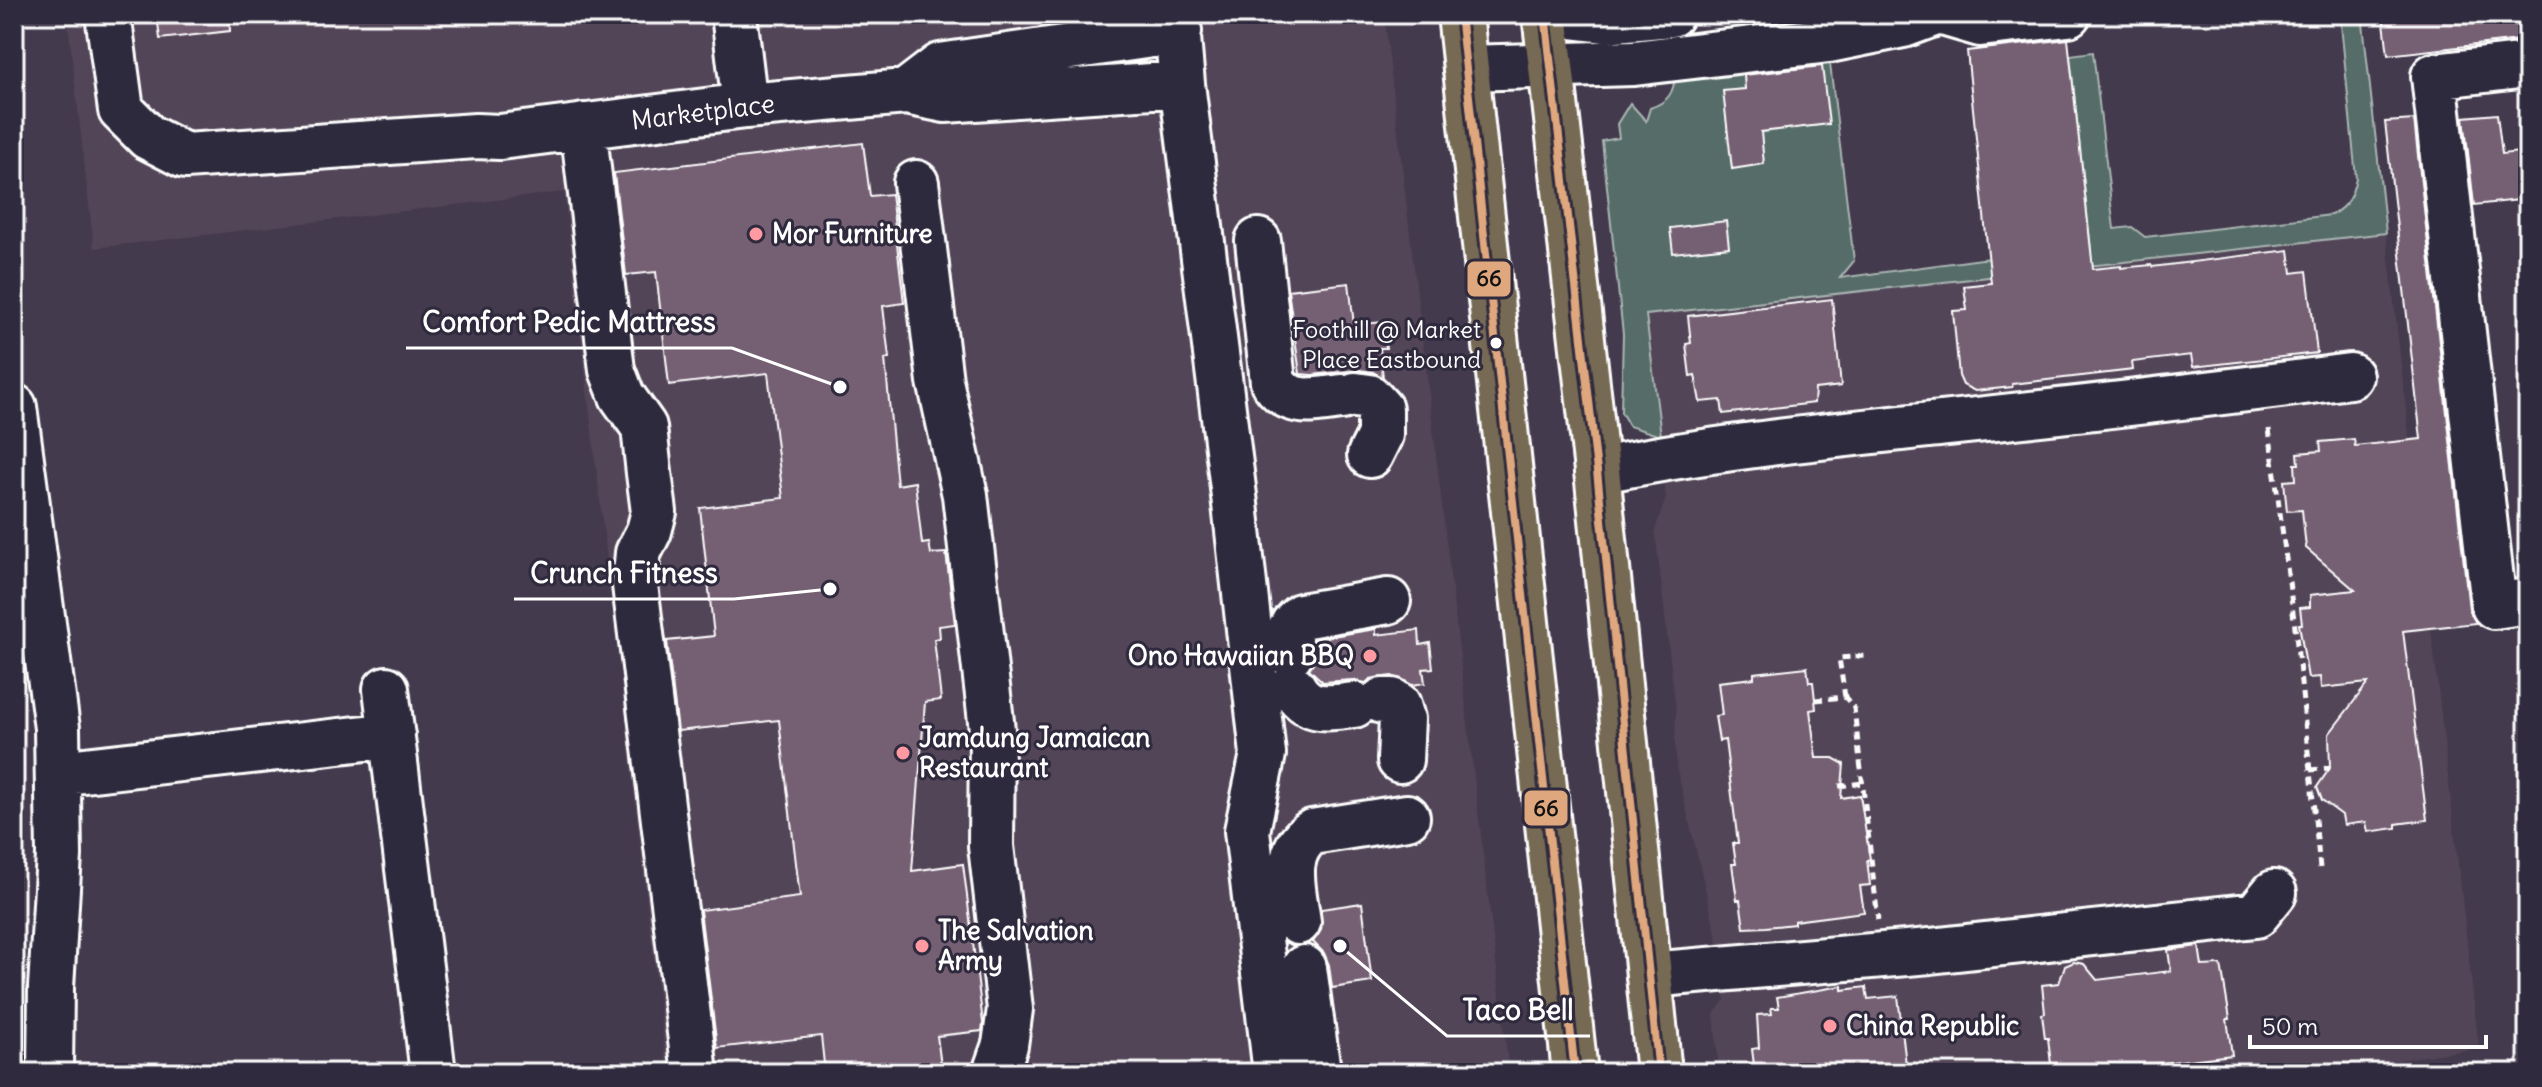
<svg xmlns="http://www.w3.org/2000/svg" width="2542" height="1087" viewBox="0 0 2542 1087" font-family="Delius,sans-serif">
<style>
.built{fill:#534558}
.green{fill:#566c67;stroke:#aab6b3;stroke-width:2}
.building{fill:#755e73;stroke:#fff;stroke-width:2}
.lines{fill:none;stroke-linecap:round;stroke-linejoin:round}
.minor-casing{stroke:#fff;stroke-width:50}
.major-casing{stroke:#fff;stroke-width:50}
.path{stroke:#fff;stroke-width:5;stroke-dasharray:8 6;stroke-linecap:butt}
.minor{stroke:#2f2a3d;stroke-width:44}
.major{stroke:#766a54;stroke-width:44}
.bus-1-casing{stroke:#2f2a3d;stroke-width:14}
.bus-1{stroke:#dfa77e;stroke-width:8}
.poi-dot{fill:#ff9aa2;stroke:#2f2a3d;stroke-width:3}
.bus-dot{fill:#fff;stroke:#2f2a3d;stroke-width:3}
.labels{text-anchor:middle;stroke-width:6;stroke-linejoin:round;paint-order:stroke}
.bus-label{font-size:24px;fill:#fff;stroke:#2f2a3d;text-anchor:end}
.street-label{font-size:26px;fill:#fff;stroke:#2f2a3d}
.poi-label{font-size:26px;font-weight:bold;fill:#fff;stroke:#2f2a3d;text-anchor:start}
.leader{fill:none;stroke:#fff;stroke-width:3}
.callout-dot{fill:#fff;stroke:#2f2a3d;stroke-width:3}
.callout-label{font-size:28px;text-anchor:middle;font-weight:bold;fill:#fff;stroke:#2f2a3d;stroke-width:6;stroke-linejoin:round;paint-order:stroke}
.line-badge{stroke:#2f2a3d;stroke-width:3}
.pale-badge-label{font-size:22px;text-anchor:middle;font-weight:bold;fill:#111}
</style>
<rect width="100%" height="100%" fill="#443a4d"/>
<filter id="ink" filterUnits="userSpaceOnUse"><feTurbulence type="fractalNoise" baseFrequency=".0125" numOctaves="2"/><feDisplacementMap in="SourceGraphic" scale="16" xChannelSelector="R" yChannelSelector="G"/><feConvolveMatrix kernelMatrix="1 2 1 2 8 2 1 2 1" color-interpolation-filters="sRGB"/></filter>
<g filter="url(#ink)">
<path class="built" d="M67 14H1384L1509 1073H667L564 192 94 248Z
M2386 233 2479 1048 2310 1073H1719L1714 1014 1725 1000 1717 938 1677 770 1675 746 1676 711 1655 530 1666 498 1645 315Z"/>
<path class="green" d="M2340 14H2362L2386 233 1646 315 1661 436 1629 426 1621 412 1623 334 1602 141 1619 138 1617 124 1630 103 1646 121 1650 108C1668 102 1674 93 1675 75L1825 60 1830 64 1854 261 1840 278 1982 259 2091 250 2070 55 2093 52 2114 229 2132 227 2145 237 2331 215C2348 206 2352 196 2356 178Z"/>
<path class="building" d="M157 14H229L230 31 160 39Z
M2383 14H2528V39L2388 55Z
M2068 39 2093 269 2121 266V268L2151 265 2152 267 2289 250 2292 273 2307 271 2317 353 2193 367 2191 355 2132 362 2133 370 2012 384V387L1975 391 1963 385 1959 376 1953 311 1967 310 1964 286 1991 283 1967 51Z
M1822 66 1829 124 1761 132 1764 164 1732 169 1723 91 1745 89 1744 75Z
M2497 114 2502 154 2528 151V199L2474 205 2464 117Z
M2414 120 2469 609 2476 623 2403 631 2427 820 2396 824V828L2368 832 2366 822 2344 825 2342 815 2322 800 2317 787 2330 768 2329 734 2368 683 2321 688 2320 677 2308 678 2299 624H2302L2300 608 2310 607V595L2355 590 2306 548 2302 510 2287 511 2284 481 2296 480 2295 464H2299L2298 453 2321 451 2320 442 2354 439 2355 446 2421 439 2385 122Z
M863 143 870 196 891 194 904 303 883 306 889 358 885 359 897 485 915 482 922 544 929 543 931 554 946 553 955 624 939 626 940 638 934 639 941 700 925 702 912 871 963 864 983 1023 982 1031 937 1036 942 1073H825L821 1036 717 1048 700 910 800 897 779 720 678 731 667 641 714 636 700 508 783 498 768 373 669 385 656 272 626 275 614 173Z
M1726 221 1729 247 1673 253 1670 228Z
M1349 283 1354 325 1383 322 1386 348H1380L1383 378 1373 372 1359 370 1312 375 1300 374 1288 290Z
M1832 299 1841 386 1815 389 1814 403 1723 414 1721 400 1700 402 1695 375 1690 376 1686 344 1691 343 1688 316Z
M1376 629V635L1419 630 1420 645 1430 643 1433 668 1423 669 1425 683 1412 685 1392 676 1370 679 1366 683 1352 680 1323 682 1309 669 1313 663 1314 639Z
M1807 667 1809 682H1813L1816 709 1810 710 1816 758H1833L1844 764 1841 798 1860 795 1870 859 1867 860 1870 885 1860 886 1864 912 1794 921V924L1766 927 1744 928 1740 900H1737L1732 864H1736L1733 843H1738L1725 740 1719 741 1715 716 1722 715 1718 682 1754 678V673Z
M1362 903 1372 982 1332 988 1329 965 1324 953 1313 942 1321 930V909Z
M2199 946 2202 966 2221 965 2230 1019H2227L2232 1055 2077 1073H2052L2048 1038H2045L2042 1014 2045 1013 2042 985 2059 983 2065 966 2074 962 2084 964 2097 980 2171 971 2168 950Z
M1842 986V990L1866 987 1868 999 1898 996 1907 1073H1755L1752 1049 1759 1048 1757 1015 1772 1014 1771 1008H1779L1777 997Z"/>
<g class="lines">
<g class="minor-casing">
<path id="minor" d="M108 14 121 110 148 137 185 156 476 136 500 137 745 106 906 92 945 100 1182 84
M734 14 745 106
M1176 14 1182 84 1235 504 1263 754 1247 831 1276 1073
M1553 14 1604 20 1671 14
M1946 14 1980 24 2068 14
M2528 65 2434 76 2494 606 2528 601
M1466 68 1634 63 1829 40 1903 25 1933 14
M906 92 940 66 1179 31
M583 126 612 370 622 396 644 427 649 473 654 512 649 531 638 553 635 585 695 1073
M916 183 940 381 965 495 992 730 991 846 1010 1009 1005 1045 995 1073
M1258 241 1273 382C1291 408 1314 400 1342 397
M1355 395 1369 397 1380 409V435L1370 455
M14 407 57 728 59 855 51 987 50 1073
M1597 471C1716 446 1838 435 1958 422 2089 408 2220 393 2350 376
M1290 654C1288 637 1287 627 1301 616L1388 601
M1293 687C1307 713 1328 708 1354 705
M386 689 433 1073
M1382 701H1392L1398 705 1402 719 1400 760
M58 773 392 735
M1298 922C1294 890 1281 853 1312 832L1407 817
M1304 968 1318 1071
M1649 975 1930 951 2256 915 2274 893"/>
</g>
<g class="major-casing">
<path id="major" d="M1460 14 1575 1073
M1545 14 1597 471 1659 1073"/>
</g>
<path class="path" d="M2269 429 2296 635 2320 868
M1845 697 1839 658 1865 656
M1815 700 1845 697 1854 708 1878 920
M2310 770 2330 768
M1839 786 1863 783"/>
<use href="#minor" class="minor"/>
<use href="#major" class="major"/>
<g class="bus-1-casing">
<path id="bus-1" d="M1460 14 1575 1073
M1545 14 1597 471 1659 1073"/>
</g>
<use href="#bus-1" class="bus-1"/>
</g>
</g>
<g class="poi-dot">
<circle cx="756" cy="234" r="8"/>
<circle cx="1370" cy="656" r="8"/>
<circle cx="903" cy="753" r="8"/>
<circle cx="922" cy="946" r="8"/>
<circle cx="1830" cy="1026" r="8"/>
</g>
<circle class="bus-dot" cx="1496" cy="343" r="7"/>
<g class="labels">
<g class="bus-label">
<text x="1481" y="338">Foothill @ Market<tspan x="1481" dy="30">Place Eastbound</tspan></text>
</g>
<g class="street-label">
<text transform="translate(703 112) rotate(-7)" y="9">Marketplace</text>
</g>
<g class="poi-label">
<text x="772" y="243">Mor Furniture</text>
<text x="1354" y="665" text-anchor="end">Ono Hawaiian BBQ</text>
<text x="919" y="747">Jamdung Jamaican<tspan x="919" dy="30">Restaurant</tspan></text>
<text x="938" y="940">The Salvation<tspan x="938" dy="30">Army</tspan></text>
<text x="1846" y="1035">China Republic</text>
</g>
</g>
<path class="leader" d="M840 387L732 348H406M830 589L734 599H514M1340 946L1447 1036H1590"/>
<g class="callout-dot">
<circle cx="840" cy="387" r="8"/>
<circle cx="830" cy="589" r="8"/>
<circle cx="1340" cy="946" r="8"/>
</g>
<g class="callout-label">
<text x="569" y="332">Comfort Pedic Mattress</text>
<text x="624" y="583">Crunch Fitness</text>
<text x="1518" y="1020">Taco Bell</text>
</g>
<g class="line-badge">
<rect x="1466" y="260" width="46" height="38" rx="8" fill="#dfa77e"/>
<rect x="1523" y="789" width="46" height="38" rx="8" fill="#dfa77e"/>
</g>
<g class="pale-badge-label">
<text x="1489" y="286">66</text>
<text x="1546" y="816">66</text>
</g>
<rect width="2542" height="1087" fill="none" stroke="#2f2a3d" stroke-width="48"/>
<rect x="24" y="24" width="2494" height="1039" fill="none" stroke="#fff" stroke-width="3" filter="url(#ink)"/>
<path d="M2250 1035v12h236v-12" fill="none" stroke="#ffffff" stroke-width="4"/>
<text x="2262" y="1035" font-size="24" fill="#ffffff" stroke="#2f2a3d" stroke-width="6" paint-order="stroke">50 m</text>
</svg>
